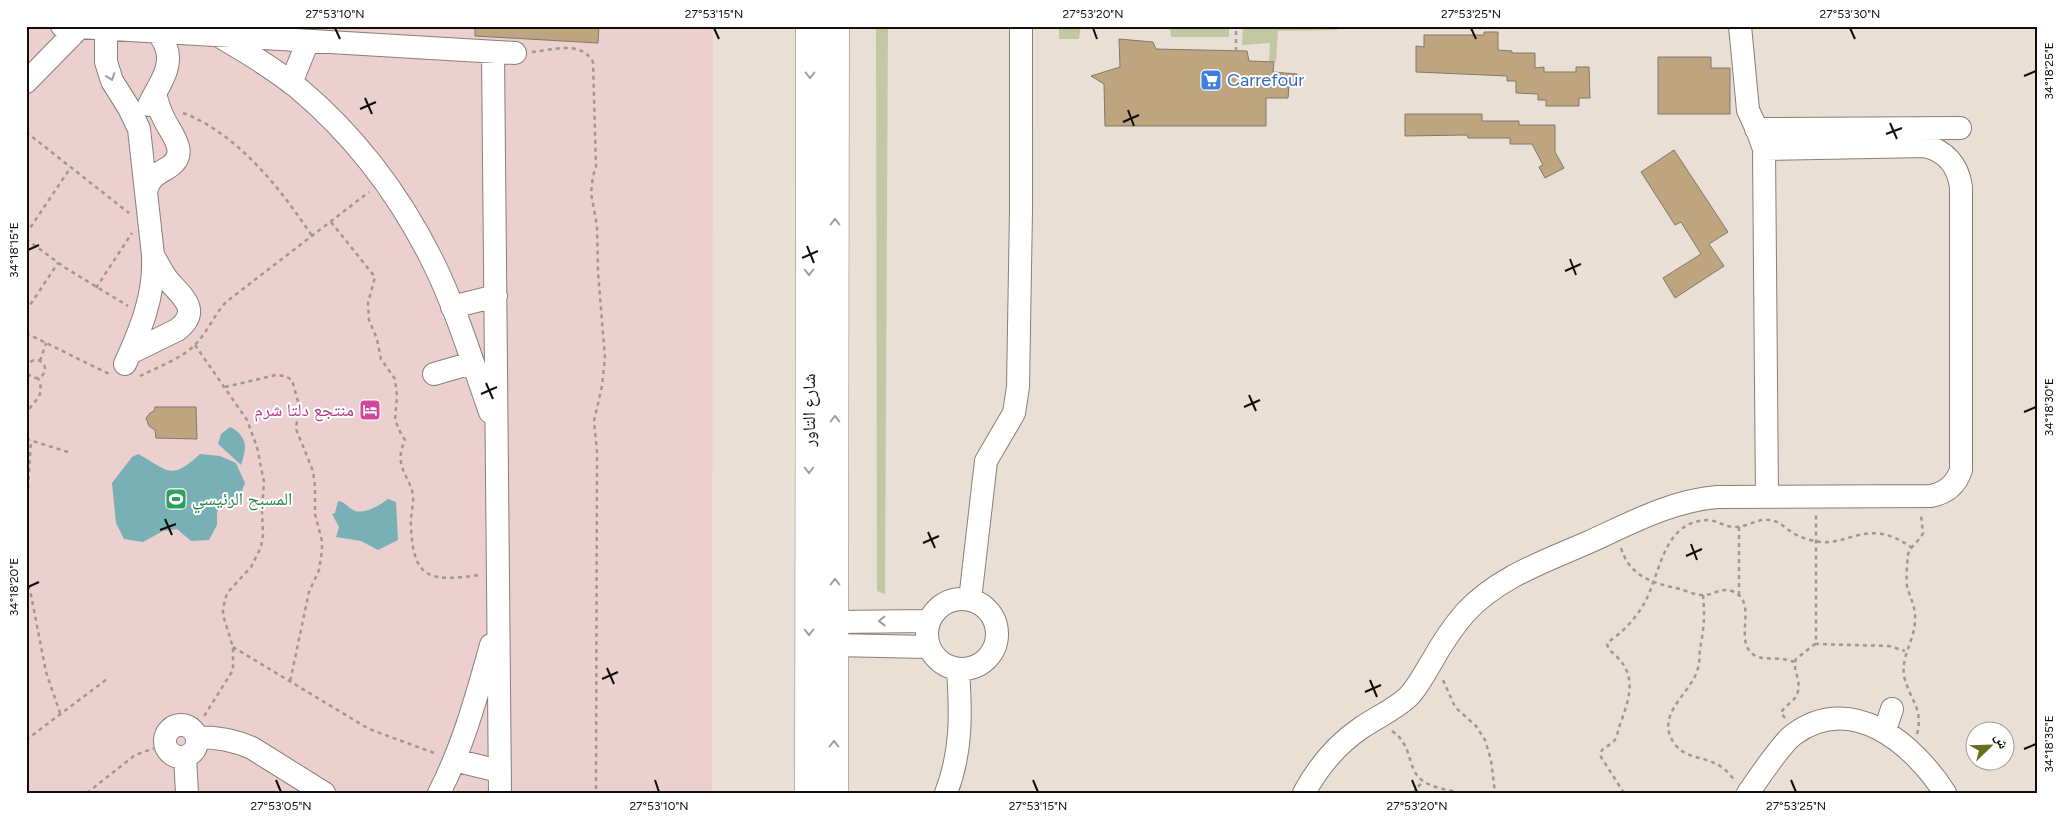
<svg xmlns="http://www.w3.org/2000/svg" width="2063" height="819" viewBox="0 0 2063 819" font-family="Figtree,'Noto Naskh Arabic',sans-serif">
<style>
.commercial{fill:#ebd0cf}
.green{fill:#c2c8a3}
.water{fill:#78b0b6}
.building{fill:#bea47f;stroke:#81796e}
.lines{fill:none;stroke-linecap:round;stroke-linejoin:round}
.minor-casing{stroke:#897f76;stroke-width:24}
.major-casing{stroke:#897f76;stroke-width:29}
.path{stroke:#a19890;stroke-width:2.5;stroke-dasharray:4 4;stroke-linecap:butt}
.minor{stroke:#fff;stroke-width:22}
.major{stroke:#fff;stroke-width:28}
.oneway{stroke:#a09e9d}
.ticks{fill:none;stroke:#110d09;stroke-width:2}
.labels{text-anchor:middle;stroke-width:4;stroke-linejoin:round;paint-order:stroke}
.shop-label{font-size:18px;fill:#366cbe;stroke:#fff;text-anchor:start}
.hotel-label{font-size:18px;fill:#b23c85;stroke:#fff;text-anchor:end}
.street-label{font-size:18px;fill:#110d09;stroke:#fff}
.leisure-label{font-size:18px;fill:#27864d;stroke:#fff;text-anchor:start}
.neatline{fill:none;stroke:#110d09;stroke-width:2}
.ticks-label{font-size:12px;text-anchor:middle;fill:#110d09}
</style>
<rect width="100%" height="100%" fill="#eadfd4"/>
<path class="commercial" d="M26 26H713L712 793H26Z"/>
<path class="green" d="M876 26H888L885 594 877 591Z
M1059 26H1081L1079 39H1059Z
M1141 26H1229V37H1171L1170 28Z
M1243 26H1337V30L1278 31 1276 62H1269L1270 43 1242 45Z"/>
<path class="water" d="M230 427C248 436 247 448 241 465L218 444 221 434Z
M138 454C168 470 170 482 200 454L220 456 236 463 245 483 238 501 217 511V525L209 540 191 541 177 529 163 531 143 542 124 539 116 523 112 483 132 457Z
M388 499 396 502 398 540 378 550 361 541 336 537 339 527 332 514 335 513 338 501C346 502 348 508 355 511 366 514 380 505 388 499Z"/>
<path class="building" d="M475 26H599L598 43 475 36Z
M1484 32H1498V50L1512 51V53H1535V68L1544 67V72H1576V67H1589L1590 98H1579V106H1546V100H1538V94L1516 93V81H1507V76L1416 72V46L1424 47V35H1484Z
M1119 39 1153 42 1156 49 1247 51 1249 61 1274 62 1273 72 1297 74 1296 86H1289L1288 98H1266V126H1105L1104 84 1091 76 1120 67Z
M1658 57H1711V68H1730V114H1658Z
M1405 114H1482V121H1519V125H1555V152L1564 168 1545 178 1539 167 1543 165 1532 144H1510V138H1468L1467 135 1405 136Z
M1674 150 1728 232 1709 244 1724 266 1675 298 1663 278 1701 254 1681 222 1675 225 1641 172Z
M155 407H196L197 439 156 438 155 430 149 426 146 418 150 413 154 411Z"/>
<g class="lines">
<g class="minor-casing">
<path id="minor" d="M62 26 515 53
M110 26 106 40V62L112 81 129 108 139 129 153 255C155 295 141 329 125 364
M1740 26 1748 110 1758 132 1764 149 1767 497
M219 36C246 52 273 68 298 88 354 135 399 194 432 260 456 308 472 361 490 412
M493 52 500 793
M26 82 80 27
M291 83 308 41
M149 105C157 87 174 68 166 47 164 39 157 34 155 26
M1756 129 1960 128
M146 191C150 176 158 174 169 167 190 153 171 134 164 119 160 111 157 102 155 93
M452 307 496 296
M130 353 177 330C203 310 181 296 167 279 162 272 158 264 153 255
M434 374 472 363
M927 634a35 35 0 1 1 70 0a35 35 0 1 1-70 0Z
M970 600 986 461 1014 413 1018 387 1021 210V26
M835 622 929 621
M834 645 928 647
M165 741a16 16 0 1 1 32 0a16 16 0 1 1-32 0Z
M1885 730 1892 709
M197 737C217 737 234 740 252 748L324 793
M185 757 187 793
M454 760 499 771
M439 793C463 747 477 695 491 645
M946 793C962 752 961 713 958 670
M1304 793C1318 767 1336 745 1361 728 1377 717 1394 710 1408 697 1418 687 1424 674 1431 663 1441 645 1452 628 1465 613 1498 577 1546 561 1589 542 1631 523 1671 501 1717 497L1931 496C1946 493 1956 485 1961 470V187C1958 165 1945 150 1924 146L1764 149
M1748 793C1759 778 1780 745 1793 735 1851 691 1913 743 1945 793"/>
</g>
<g class="major-casing">
<path id="major" d="M809 793 810 26
M834 793 835 26"/>
</g>
<path class="path" d="M1236 51V26
M532 52C553 50 581 40 593 62L596 167 593 176 591 193 597 226 598 272 605 358 602 386 594 421 597 452 596 793
M183 113C237 133 281 189 312 236
M26 132 129 213
M331 222 375 277 368 303 369 320 377 339 381 359 395 379 397 396 395 420 401 434 405 440C393 467 409 474 413 495 414 505 410 516 411 526 413 582 432 581 481 575
M26 234 71 167
M26 239 64 267 128 306
M96 288 132 233
M26 311 58 263
M26 333 109 374
M195 345 247 420 257 447 264 482 262 510 263 535 261 547 251 567 227 593 223 608V615L233 647V670L203 718
M27 369a9 9 0 1 1 18 0a9 9 0 1 1-18 0Z
M40 361 46 343
M140 376C158 367 180 359 194 346 207 333 214 315 226 302L369 192
M225 387 276 375 285 376 292 380 299 405 296 429 313 471 315 486V514L322 541V551L319 570 309 592 290 682
M26 416C31 400 47 399 38 378
M26 439 68 452
M26 520 31 440
M1621 548C1630 577 1653 583 1680 589 1687 591 1695 595 1702 595 1713 596 1720 587 1732 591 1760 602 1732 640 1754 655 1762 661 1781 656 1794 662
M26 578 31 595 46 672 60 713
M1703 595C1705 618 1704 627 1700 649 1699 655 1700 662 1698 668 1692 693 1654 714 1674 743 1688 764 1716 752 1734 780
M1739 595V527
M1815 644 1889 646 1905 651
M233 647 369 729 437 754
M1443 680 1455 707 1476 726 1485 740 1491 760 1495 793
M1785 718 1781 713C1785 704 1796 702 1798 691 1801 679 1792 670 1796 659L1815 644 1816 638V515
M1392 731C1414 746 1406 769 1423 781 1433 788 1449 790 1461 793
M1917 734C1924 708 1909 699 1904 676 1901 655 1915 640 1915 620 1916 607 1910 598 1907 586 1906 578 1907 564 1908 555 1909 547 1920 541 1923 533L1921 515
M26 740 107 679
M87 793 135 755 166 744
M1413 793 1423 781
M1624 793 1601 757C1599 747 1608 748 1614 741 1618 736 1619 725 1622 719 1632 691 1636 670 1609 650L1607 644C1611 639 1617 636 1621 632 1631 623 1639 613 1645 602 1661 572 1663 522 1707 520 1716 520 1723 526 1733 527 1746 528 1757 518 1770 520 1779 521 1785 528 1793 533 1801 538 1812 541 1821 542 1835 543 1846 538 1859 535 1879 530 1896 536 1912 548"/>
<use href="#minor" class="minor"/>
<use href="#major" class="major"/>
</g>
<defs><path id="oneway-chevron" d="M-2-3.5L2.5 0L-2 3.5" fill="none" stroke-width="1.6" stroke-linecap="round" stroke-linejoin="round" transform="scale(1.25)"/></defs>
<g class="oneway">
<use href="#oneway-chevron" transform="translate(810 75) rotate(90)"/>
<use href="#oneway-chevron" transform="translate(111 77) rotate(70)"/>
<use href="#oneway-chevron" transform="translate(835 222) rotate(-90)"/>
<use href="#oneway-chevron" transform="translate(809 272) rotate(90)"/>
<use href="#oneway-chevron" transform="translate(835 419) rotate(-90)"/>
<use href="#oneway-chevron" transform="translate(809 470) rotate(90)"/>
<use href="#oneway-chevron" transform="translate(835 582) rotate(-90)"/>
<use href="#oneway-chevron" transform="translate(882 621) rotate(179)"/>
<use href="#oneway-chevron" transform="translate(809 632) rotate(90)"/>
<use href="#oneway-chevron" transform="translate(834 744) rotate(-90)"/>
</g>
<path class="ticks" d="M335 28 340 39M714 28 719 39M1093 28 1097 39M1471 28 1476 39M1850 28 1855 39M2024 76 2036 71M365 98 372 114M360 109 376 102M1128 110 1134 126M1123 122 1139 115M1890 123 1897 139M1886 134 1902 128M807 246 814 263M28 250 39 245M802 258 818 251M1570 259 1576 275M1565 271 1581 264M486 383 493 399M481 394 497 387M1249 395 1256 411M1244 407 1260 400M2024 412 2036 407M165 519 172 535M160 530 176 524M928 532 935 548M923 543 939 536M1691 544 1697 560M1686 556 1702 549M28 587 39 582M607 668 614 684M602 679 618 672M1370 680 1377 697M1365 692 1381 685M2024 749 2036 744M276 780 281 792M655 780 659 792M1033 780 1038 792M1412 780 1417 792M1791 780 1796 792"/>
<defs>
<g id="supermarket-square" transform="scale(1.125)"><rect x="-9" y="-9" width="18" height="18" rx="4" fill="#3f7fe0" stroke="#fff"/><path d="M-6-5.5h2.5l.6 2H6L4.5 2H-2.5L-4.4-4H-6ZM-1.5 3.2a1.3 1.3 0 1 0 .1 0ZM3 3.2a1.3 1.3 0 1 0 .1 0Z" fill="#fff"/></g>
<g id="hotel-square" transform="scale(1.125)"><rect x="-9" y="-9" width="18" height="18" rx="4" fill="#d1479c" stroke="#fff"/><path d="M-6-4.5h1.5V1H6V5H4.5V3h-9V5H-6ZM-4 0a1.8 1.8 0 1 1 3.6 0ZM.5 0V-2.5h3Q6-2.5 6 0Z" fill="#fff"/></g>
<g id="stadium-square" transform="scale(1.125)"><rect x="-9" y="-9" width="18" height="18" rx="4" fill="#2e9e5b" stroke="#fff"/><path d="M0-5a6.5 5 0 1 0 0 10a6.5 5 0 1 0 0-10ZM-3.5-1.8h7v3.6h-7Z" fill="#fff"/></g>
</defs>
<g fill-rule="evenodd">
<use href="#supermarket-square" x="1211" y="80"/>
<use href="#hotel-square" x="370" y="410"/>
<use href="#stadium-square" x="176" y="499"/>
</g>
<g class="labels">
<g class="shop-label">
<text x="1227" y="86">Carrefour</text>
</g>
<g class="hotel-label">
<text x="354" y="416">منتجع دلتا شرم</text>
</g>
<g class="street-label">
<text transform="translate(809 410) rotate(-90)" y="6">شارع التاور</text>
</g>
<g class="leisure-label">
<text x="192" y="505">المسبح الرئيسي</text>
</g>
</g>
<rect width="2063" height="819" fill="none" stroke="#ffffff" stroke-width="55"/>
<g transform="translate(1990 746) rotate(67)"><circle r="24" fill="#ffffff" stroke="#a09e9d"/>
<path d="M0-4L9 19L0 12L-9 19Z" fill="#67711b"/>
<text y="-8" font-size="14" font-weight="bold" text-anchor="middle" fill="#110d09">ش</text>
</g>
<rect x="28" y="28" width="2008" height="764" class="neatline"/>
<g class="ticks-label">
<text x="335" y="18">27°53'10"N</text>
<text x="714" y="18">27°53'15"N</text>
<text x="1093" y="18">27°53'20"N</text>
<text x="1471" y="18">27°53'25"N</text>
<text x="1850" y="18">27°53'30"N</text>
<text transform="translate(2049 71) rotate(-90)" y="4">34°18'25"E</text>
<text transform="translate(14 250) rotate(-90)" y="4">34°18'15"E</text>
<text transform="translate(2049 407) rotate(-90)" y="4">34°18'30"E</text>
<text transform="translate(14 587) rotate(-90)" y="4">34°18'20"E</text>
<text transform="translate(2049 744) rotate(-90)" y="4">34°18'35"E</text>
<text x="281" y="810">27°53'05"N</text>
<text x="659" y="810">27°53'10"N</text>
<text x="1038" y="810">27°53'15"N</text>
<text x="1417" y="810">27°53'20"N</text>
<text x="1796" y="810">27°53'25"N</text>
</g>
</svg>
